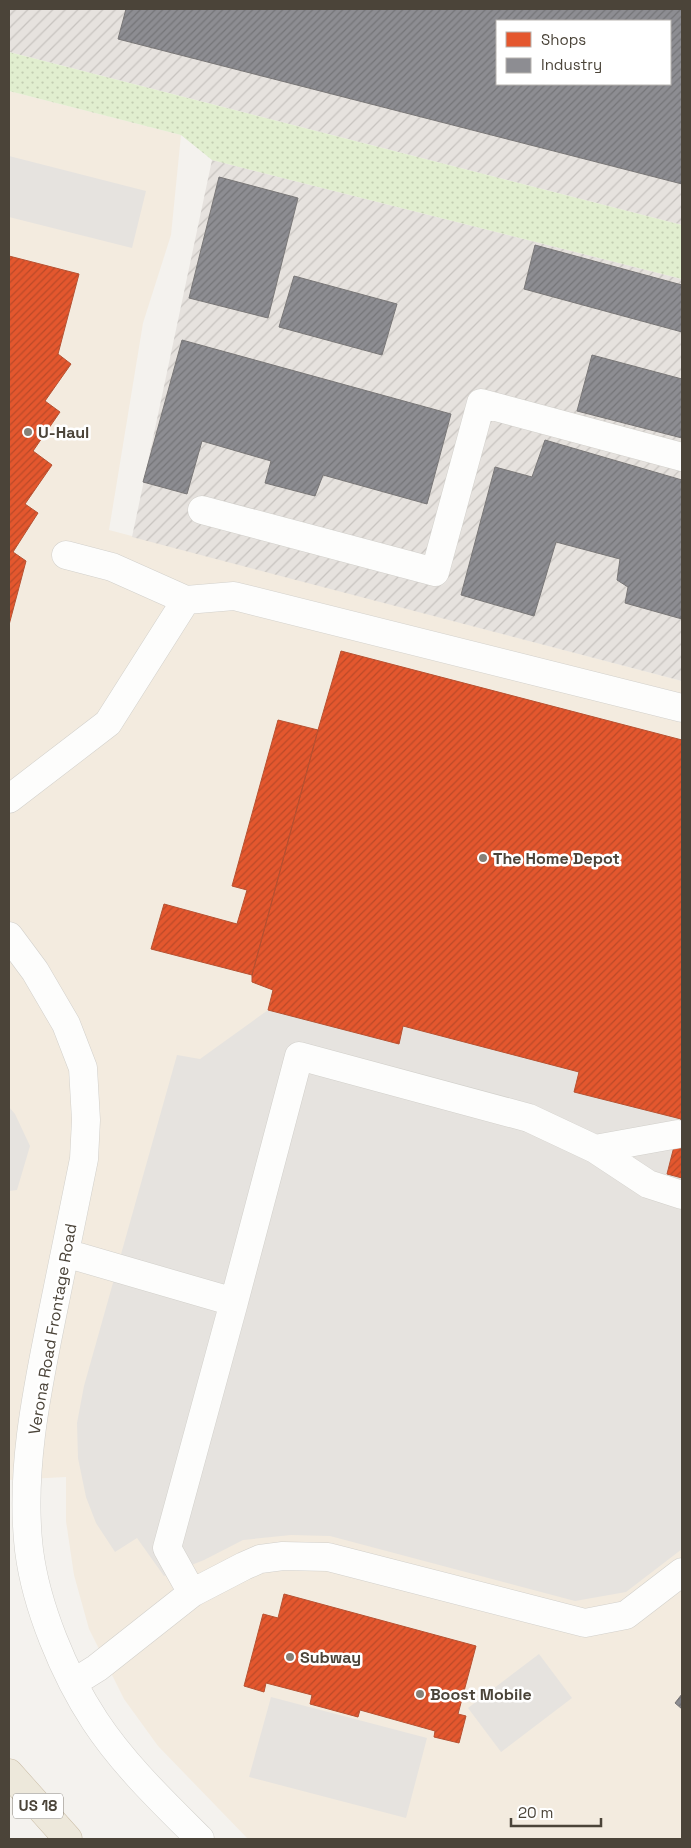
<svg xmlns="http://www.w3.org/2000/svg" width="691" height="1848" viewBox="0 0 691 1848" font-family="'Space Grotesk',sans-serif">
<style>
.commercial{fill:#f3ebdf}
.industrial{fill:url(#industrial-furrows);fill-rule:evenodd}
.green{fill:url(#green-dots)}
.parking{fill:#e6e3df}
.shops{fill:url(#shops-hatch);stroke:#b65131}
.industry{fill:url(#industry-hatch);stroke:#797777;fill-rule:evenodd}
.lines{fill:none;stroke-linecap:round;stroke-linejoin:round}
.minor-casing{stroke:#d2d0cb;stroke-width:29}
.highway-casing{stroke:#ccbfa9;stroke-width:29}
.minor{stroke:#fdfdfc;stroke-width:28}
.highway{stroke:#ede8db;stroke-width:28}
.poi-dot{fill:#868178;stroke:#fff;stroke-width:2}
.labels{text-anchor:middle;stroke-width:5;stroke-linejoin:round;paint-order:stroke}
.shield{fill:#fff;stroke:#817c74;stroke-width:1}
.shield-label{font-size:15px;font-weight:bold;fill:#4b4439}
.poi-label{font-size:16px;font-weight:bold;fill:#4b4439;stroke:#fff;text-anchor:start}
.street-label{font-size:16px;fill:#4b4439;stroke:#fff}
</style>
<defs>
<pattern id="industrial-furrows" width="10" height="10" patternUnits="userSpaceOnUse" patternTransform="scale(1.25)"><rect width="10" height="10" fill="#e6e2de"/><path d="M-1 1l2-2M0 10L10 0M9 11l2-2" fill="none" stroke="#c7c3bf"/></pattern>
<pattern id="green-dots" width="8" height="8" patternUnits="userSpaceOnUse" patternTransform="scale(1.25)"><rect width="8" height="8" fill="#e1eecf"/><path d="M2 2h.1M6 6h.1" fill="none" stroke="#c3cdb2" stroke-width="1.8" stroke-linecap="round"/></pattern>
<pattern id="shops-hatch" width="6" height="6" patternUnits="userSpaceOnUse" patternTransform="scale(1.25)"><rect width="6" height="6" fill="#e4572e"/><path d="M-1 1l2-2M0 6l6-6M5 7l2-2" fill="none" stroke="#bb4a28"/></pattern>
<pattern id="industry-hatch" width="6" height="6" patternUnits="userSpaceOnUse" patternTransform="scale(1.25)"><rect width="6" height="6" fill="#8d8d92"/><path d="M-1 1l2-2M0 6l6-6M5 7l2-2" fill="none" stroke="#757578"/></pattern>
</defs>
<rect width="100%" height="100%" fill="#f4f2ee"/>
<path class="commercial" d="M9 91 181 135 171 235 143 323 109 530 682 681V1839H248L158 1746 124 1699 89 1629 74 1575 66 1521V1477L9 1480Z"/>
<path class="industrial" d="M9 9H682V225L9 52ZM497 21H670V84H497Z
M212 160 682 279V681L132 537Z"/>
<path class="green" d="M9 52 682 225V279L212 160 181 135 9 91Z"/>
<path class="parking" d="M9 156 146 191 132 248 9 217Z
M268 1010 401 1032 403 1026 579 1072 574 1092 681 1119 667 1174 682 1178V1549L626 1592 575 1601 330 1536 291 1535 243 1540 204 1560 164 1576 137 1538 115 1552 96 1523 86 1497 78 1458 77 1423 84 1386 177 1055 200 1059Z
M9 1107 15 1114 30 1146 17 1190 9 1191Z
M539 1654 572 1698 501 1752 468 1708Z
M271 1697 427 1738 406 1818 249 1777Z"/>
<path class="shops" d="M9 256 79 274 58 354 71 364 45 401 60 412 33 451 52 465 25 504 38 513 13 552 26 561 9 625Z
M341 651 682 740V1178L667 1174 681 1119 574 1092 579 1072 403 1026 399 1044 268 1010 273 990 252 982V975L318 730Z
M278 720 318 730 252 975 151 949 164 904 237 924 247 890 232 886Z
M284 1594 476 1646 458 1714 466 1716 459 1743 434 1737 435 1731 360 1710 358 1717 310 1704 312 1695 266 1683 264 1692 244 1686 263 1614 278 1618Z"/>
<path class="industry" d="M126 9H682V184L118 39ZM497 21H670V84H497Z
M219 177 298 198 268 318 189 298Z
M535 245 682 285V332L524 289Z
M294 276 397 304 382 355 279 327Z
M182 340 451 414 427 504 323 475 315 496 265 483 271 461 202 441 187 494 143 482Z
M592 355 682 379V438L577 411Z
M545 440 682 480V619L625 603 628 587 617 580 620 559 556 542 534 616 461 595 495 467 532 477Z
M682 1694V1709L675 1703Z"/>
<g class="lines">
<g class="minor-casing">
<path id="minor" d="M202 510 435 572 481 403 682 457
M66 555 112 567 186 600 234 596 682 708
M9 799 108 723 186 600
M9 936 35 971 66 1024 83 1068 86 1120 84 1159C73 1213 62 1267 51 1321 36 1395 20 1474 29 1550 36 1606 64 1674 95 1721 124 1765 163 1802 200 1839
M595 1149 678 1134
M65 1253 234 1302 299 1056 529 1118 595 1149 648 1184 682 1195
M192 1593 167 1548 234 1302
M73 1683 97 1668 192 1593 244 1566 260 1559 283 1556 328 1557 585 1623 626 1615 682 1572"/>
</g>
<g class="highway-casing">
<path id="highway" d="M9 1773 68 1839"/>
</g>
<use href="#minor" class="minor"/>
<use href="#highway" class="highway"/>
</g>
<g class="poi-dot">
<circle cx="28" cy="432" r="5"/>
<circle cx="483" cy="858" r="5"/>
<circle cx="290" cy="1657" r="5"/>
<circle cx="420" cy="1694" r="5"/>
</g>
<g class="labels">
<rect class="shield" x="13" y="1793.5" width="50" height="25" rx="4"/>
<g class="shield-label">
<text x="38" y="1811">US 18</text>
</g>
<g class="poi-label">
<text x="38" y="438">U-Haul</text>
<text x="493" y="864">The Home Depot</text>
<text x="300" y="1663">Subway</text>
<text x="430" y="1700">Boost Mobile</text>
</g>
<g class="street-label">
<text transform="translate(52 1329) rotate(-80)" y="6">Verona Road Frontage Road</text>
</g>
</g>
<rect width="691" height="1848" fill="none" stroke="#4b4439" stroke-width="20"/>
<rect x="496" y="20" width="175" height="65" fill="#ffffff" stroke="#b7b4b0"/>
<rect x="506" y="32" width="25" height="15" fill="#e4572e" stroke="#b7b4b0"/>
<text x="541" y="45" font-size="15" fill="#4b4439">Shops</text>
<rect x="506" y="58" width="25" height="15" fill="#8d8d92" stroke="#b7b4b0"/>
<text x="541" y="70" font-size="15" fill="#4b4439">Industry</text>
<path d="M511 1818v8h90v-8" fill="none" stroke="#4b4439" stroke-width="2.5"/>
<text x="518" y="1818" font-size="15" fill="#4b4439" stroke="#ffffff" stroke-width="4" paint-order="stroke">20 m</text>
</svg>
